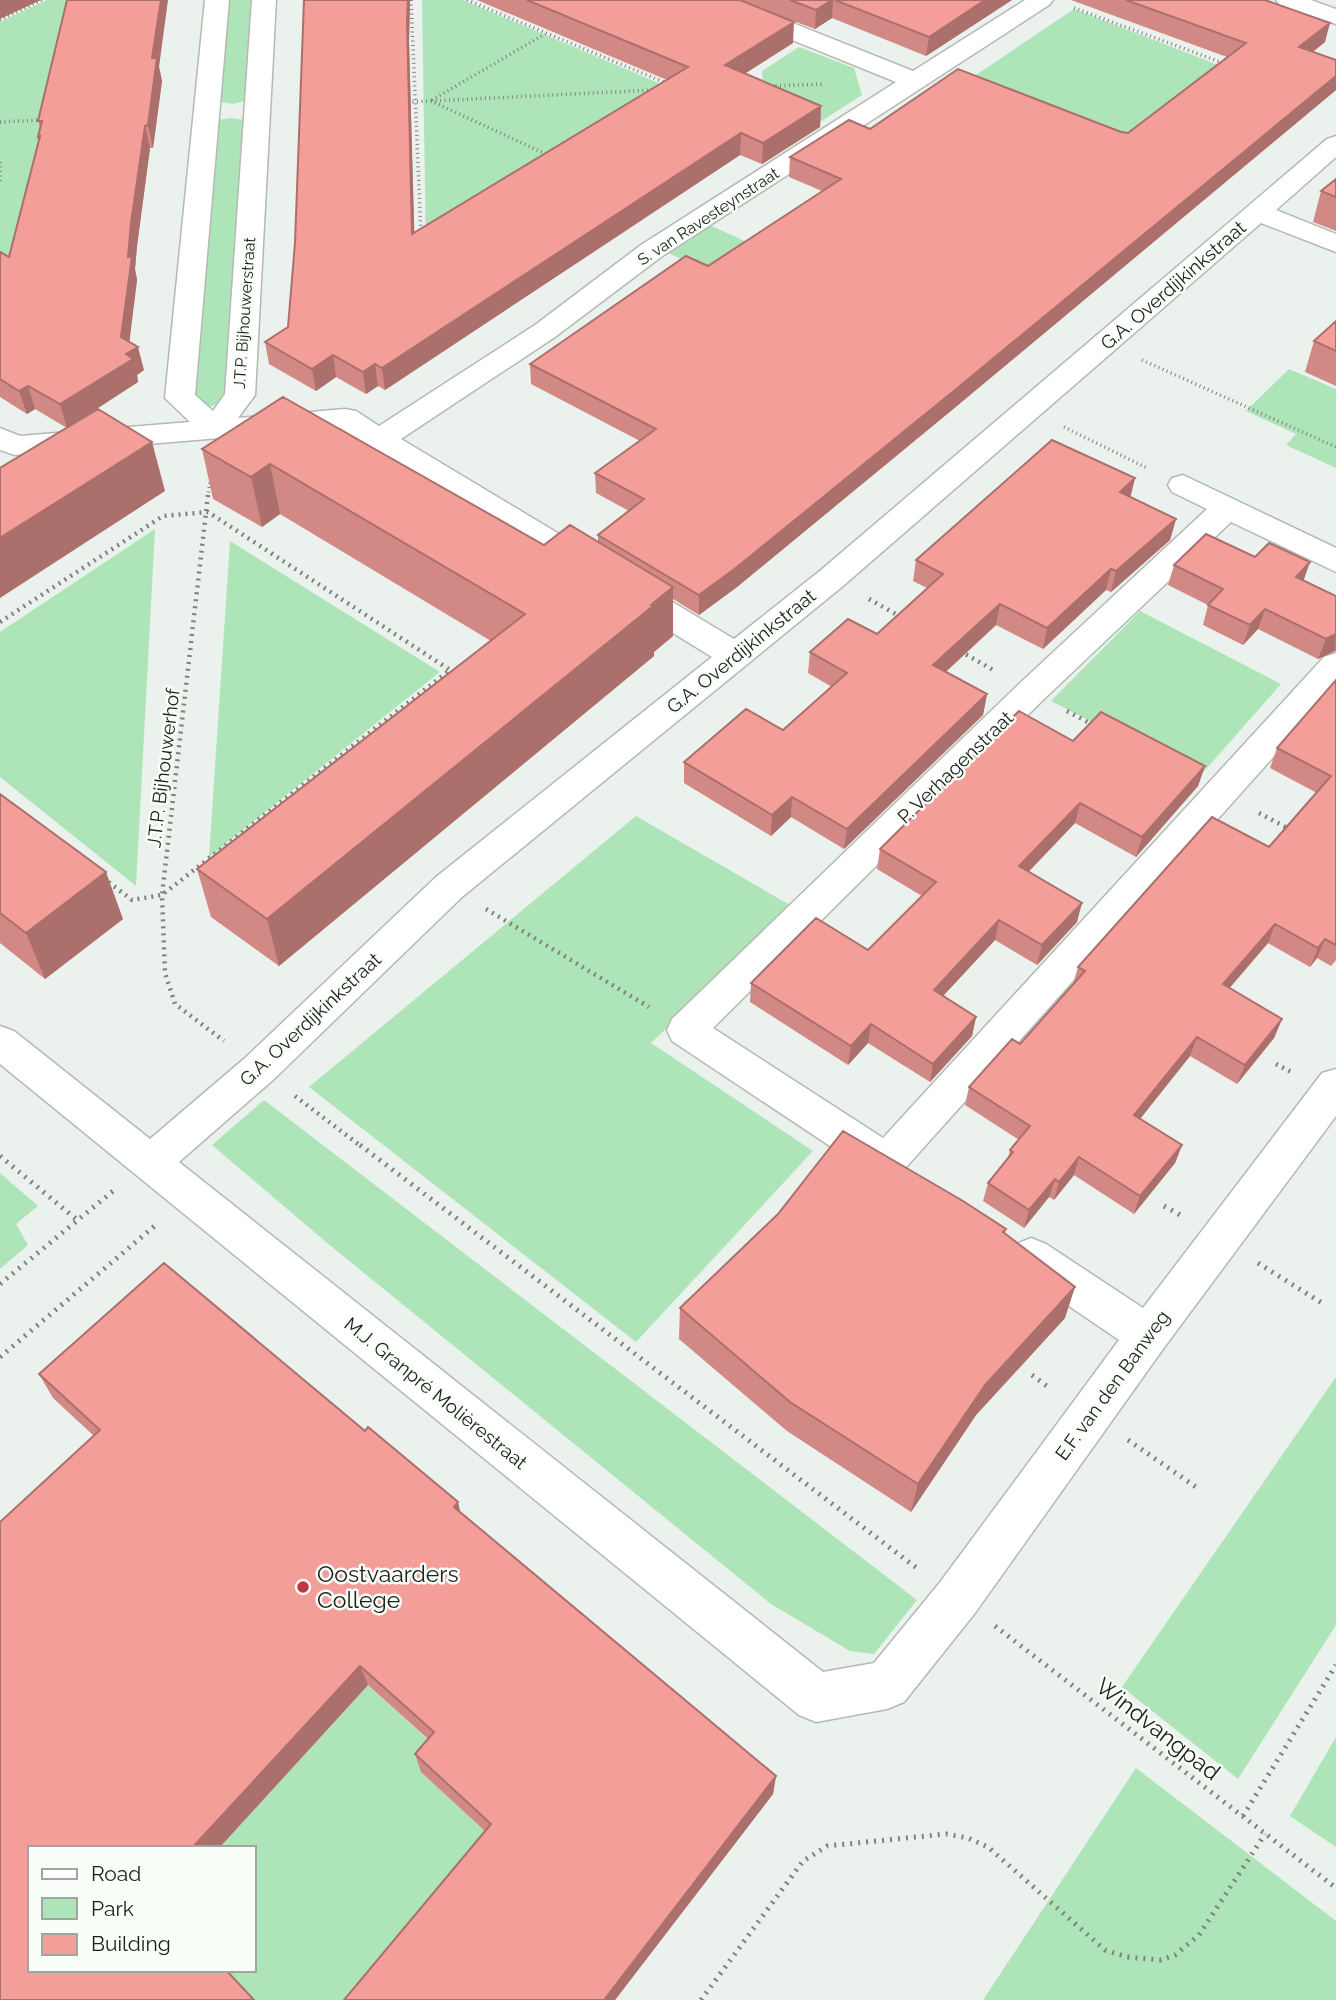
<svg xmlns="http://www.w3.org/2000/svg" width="1336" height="2000" viewBox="0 0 1336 2000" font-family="Raleway,sans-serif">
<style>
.green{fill:#aee5b8}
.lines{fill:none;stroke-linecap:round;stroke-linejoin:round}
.minor-casing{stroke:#b4b9b4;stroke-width:3}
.path-far2{stroke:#7f827f;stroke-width:3.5;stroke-dasharray:1 3.5;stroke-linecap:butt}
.path-far1{stroke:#7f827f;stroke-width:4.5;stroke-dasharray:2 5;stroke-linecap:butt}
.path{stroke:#7f827f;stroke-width:5;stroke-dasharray:2 6;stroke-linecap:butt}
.minor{fill:#fff;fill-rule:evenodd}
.wall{fill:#d28884}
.shaded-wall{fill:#ab6f6c}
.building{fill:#f49e9a;stroke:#ab6f6c;stroke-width:2}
.poi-dot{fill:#c4343c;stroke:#f9fef9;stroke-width:2.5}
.labels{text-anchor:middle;stroke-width:5;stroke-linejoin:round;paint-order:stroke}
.far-street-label{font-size:16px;fill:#1c1e1c;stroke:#f9fef9}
.street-label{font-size:19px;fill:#1c1e1c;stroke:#f9fef9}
.near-poi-label{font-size:23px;fill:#1c1e1c;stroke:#f9fef9;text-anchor:start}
.near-street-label{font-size:23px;fill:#1c1e1c;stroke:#f9fef9}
</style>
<rect width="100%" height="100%" fill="#ebf1ec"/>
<path class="green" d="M47 0H68L16 272 0 263V22Z
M224 0H258L245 101 233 104 220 102Z
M422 0H463L675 90 426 249Z
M1074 9 1221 66 1127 142 970 79Z
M799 47 854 68 862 95 820 122 764 99 762 71Z
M232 118 244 120 229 393C218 408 208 409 191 405L217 120Z
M688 215 898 312 856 342 645 242Z
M1289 369 1336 389V468L1286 445 1296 434 1246 411Z
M155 529 136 886 0 777V632Z
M230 541 440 672 209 857Z
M1140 611 1281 684 1199 777 1051 701Z
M636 816 795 908 651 1043 813 1151 636 1342 309 1087Z
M264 1100 917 1600 874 1654 850 1651 771 1604 326 1242 212 1145Z
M0 1173 38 1206 16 1224 28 1245 0 1269Z
M1336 1377V1625L1238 1779 1122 1687Z
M368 1685 514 1818 363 2000H253L225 1970H254V1848H219Z
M1336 1737V1847L1290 1816Z
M1136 1768 1336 1921V2000H983Z"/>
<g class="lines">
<g class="minor-casing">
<path id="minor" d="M205 0H229L195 395 213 411 225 394 252 0H276L255 395 238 418 345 409 356 411 379 426 535 325 641 245 896 82 706 5 702 0H735L913 71 1025 0H1053L1049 5 661 257 555 337 401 439 734 639 821 570 1327 139 1336 136V157L1276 210 1336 234V252L1261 223 843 586 462 897 273 1080 179 1162 823 1672 874 1663 941 1581 1119 1340 1016 1270 1010 1257 1016 1244 1031 1238 1046 1244 1143 1308 1322 1073 1336 1069V1116L1163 1349 975 1613 904 1702 887 1709 816 1722 799 1715 0 1064V1026L14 1031 150 1139 245 1058 436 877 712 657 340 428 15 455 0 450V428L20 436 190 422 165 398Z
M1276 0H1311L1336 9V24L1280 5Z
M1183 475 1336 548V572L1231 522 1043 700 713 1028 883 1138 1324 657 1336 653V687L900 1174 886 1179 872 1174 672 1041 667 1030 672 1019 1019 684 1207 509 1172 492 1168 485 1172 478Z"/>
</g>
<path class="path-far2" d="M411 0 421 233
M467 0 666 83
M1074 8 1223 63
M0 20 42 0
M771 86 825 84
M432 100 545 34
M431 101 654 90
M408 102 431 101 548 155
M0 122 42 120
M0 162V181
M1142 360 1336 447
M1064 427 1147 468
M208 497 210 481"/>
<path class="path-far1" d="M208 495 162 895 165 973 175 1004 224 1041
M869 599 901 617
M0 622 163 516 208 512 450 670 162 895 132 900 107 881
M960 651 995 671
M1067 711 1093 725
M1259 813 1291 830
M486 909 649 1007
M1276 1064 1291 1072
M295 1096 362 1147"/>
<path class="path" d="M360 1145 918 1569
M0 1156 76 1219
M1164 1206 1182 1216
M1258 1263 1325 1305
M0 1284 113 1191
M0 1357 157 1224
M1032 1375 1051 1389
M1128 1440 1196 1487
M995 1626 1336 1888
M1243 1816 1336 1665
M701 2000 803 1861 827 1846 946 1834 968 1838 988 1847 1105 1950 1127 1957 1161 1960 1175 1955 1199 1935 1265 1834"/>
<use href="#minor" class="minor"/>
</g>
<path class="wall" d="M304 0H410L409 41 414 233 667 80 477 0H1012L926 56 832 18 815 29 761 9 793 43 745 73 821 106 820 127 762 164 740 155 385 390 378 386 366 394 336 377 316 391 269 364 265 342 288 327 295 243Z
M1071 0H1265L1325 42 1313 52 1336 60V90L952 410 737 587 699 615 673 599V636L654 652V656L279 966 211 917 197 869 491 641 280 514 262 527 213 499 202 449 283 397 544 545 598 541V535L629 511 596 493 595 473 640 441 531 384 530 364 708 266 822 191 789 177 790 157 870 129 1128 133 1227 57Z
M159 67 162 81 153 148H150L137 246 135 269 137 280 129 342 144 370 137 375 138 382 67 428 35 409 27 414 0 397V252L9 257 39 141 38 137 40 128 38 121Z
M1336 179V231L1313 222 1321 191Z
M1336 321V386L1305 372 1314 341Z
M1135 478 1130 497 1176 519 1170 540 1111 592 1106 590 1043 649 996 625 946 672 987 694 983 715 844 849 791 817 771 836 684 783V762L783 730 832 687 808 673 810 652 877 634 927 588 913 581 916 560Z
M1174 565 1304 581 1336 596V651H1335L1318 659 1258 629 1243 645 1203 625 1208 605 1168 585Z
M1336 680V960L1331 966 1317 958 1310 967 1268 943 1229 988 1282 1019 1274 1038 1237 1084 1190 1056 1140 1119 1182 1145 1175 1163 1134 1214 1074 1175 1054 1200 1049 1197 1024 1228 983 1201 988 1183 1008 1159 1010 1150 1019 1140 965 1105 969 1087 1020 1044 1073 984 1078 967 1269 847 1317 793 1270 768 1277 748Z
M1073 741 1205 766 1198 786 1136 857 1075 823 1028 872 1077 922 1037 965 995 940 943 996 976 1017 972 1036 930 1082 868 1043 848 1065 750 1002 751 983 868 950 922 896 877 869 880 849Z
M0 794 123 919 45 979 0 943Z
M1006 1229 1005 1233 1065 1318 976 1415 911 1512 787 1431 679 1339 680 1308Z
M39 1374 460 1512 776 1776 773 1794 615 2000H344L485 1831 421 1772 415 1754 428 1739 368 1685 219 1848H30L0 2000 94 1436 53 1398Z"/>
<path class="shaded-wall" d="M0 0H41L0 19Z
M161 0H168L159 67 162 81 153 148 148 125 152 58Z
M408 0H410L409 41 415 256 412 234 407 20Z
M832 0H833L832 18 815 29 816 10Z
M985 0H1012L926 56 929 37Z
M794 22 793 43 724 87 725 65Z
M1330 23 1325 42 1294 66 1299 47Z
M1336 76V90L952 410 737 587 699 615V595Z
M821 106 820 127 762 164 763 143Z
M145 126 150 148 137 246 135 269 137 280 128 353 138 347 144 370 137 375 138 382 67 428 60 404 128 257 131 223Z
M741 133 740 155 385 390 382 368Z
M333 355 336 377 316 391 312 369Z
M375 364 378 386 366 394 363 372Z
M28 386 35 409 27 414 19 391Z
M152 442 165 491 0 598V538Z
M270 464 280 514 262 527 251 477Z
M1135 478 1130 499 1120 492Z
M1176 519 1170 540 1111 592 1116 571Z
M1310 562 1303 582 1296 577Z
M1111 569 1106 590 1043 649 1047 628Z
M673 587V636L654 652V656L279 966 267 919Z
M1000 604 996 625 930 686 933 665Z
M1265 609 1258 629 1243 645 1250 625Z
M1336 634 1335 651 1318 659 1326 639Z
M987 694 983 715 844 849 847 829Z
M1205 766 1198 786 1136 857 1142 837Z
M792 797 791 817 771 836 772 815Z
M1080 803 1075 823 1015 886 1019 866Z
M106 872 123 919 45 979 26 933Z
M1082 903 1077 922 1037 965 1042 945Z
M999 920 995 940 930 1010 934 990Z
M1275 924 1268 943 1216 1004 1223 984Z
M1325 939 1317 958 1310 967 1318 948Z
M976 1017 972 1036 930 1082 933 1064Z
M1282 1019 1274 1038 1237 1084 1245 1065Z
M871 1024 868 1043 848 1065 851 1046Z
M1197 1037 1190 1056 1128 1134 1134 1115Z
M1182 1145 1175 1163 1134 1214 1140 1196Z
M1079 1157 1074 1175 1054 1200 1059 1182Z
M1055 1179 1049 1197 1024 1228 1029 1210Z
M1075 1287 1065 1318 976 1415 911 1512 918 1484 985 1385Z
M458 1502 463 1524 454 1507Z
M360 1666 368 1685 219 1848H192Z
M776 1776 773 1794 615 2000H604Z"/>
<path class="building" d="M67 0H161L152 58H157L148 125 145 126 131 223 128 257H132L121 337 138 347 126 354 133 359 60 404 28 386 19 391 0 379V252L9 257 40 136 38 137 42 121H38Z
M304 0H408L407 20 412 234 688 67 527 0H740L794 22 725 65 821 106 763 143 741 133 382 368 375 364 363 372 333 355 312 369 265 342 288 327 295 243Z
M790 0H832L816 10Z
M835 0H985L929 37Z
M1126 0H1265L1330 23 1299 47 1336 60V76L955 390 737 567 699 595 598 535 644 499 595 473 656 429 530 364 686 256 708 266 841 179 790 157 849 120 870 129 958 69 1121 132 1128 133 1246 43Z
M1336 179V197L1321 191Z
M1336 321V351L1314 341Z
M283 397 544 545 570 525 673 587 651 605 653 606 267 919 197 869 525 614 270 464 251 477 202 449Z
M98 409 152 442 0 538V468Z
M1052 440 1135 478 1120 492 1176 519 1116 571 1111 569 1047 628 1000 604 933 665 987 694 847 829 792 797 772 815 684 762 746 709 783 730 847 673 810 652 848 619 877 634 943 574 916 560Z
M1206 534 1255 557 1269 543 1310 562 1296 577 1336 596V634L1326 639 1265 609 1250 625 1208 605 1223 589 1174 565Z
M1336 680V945L1325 939 1318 948 1275 924 1223 984 1282 1019 1245 1065 1197 1037 1134 1115 1182 1145 1140 1196 1079 1157 1059 1182 1055 1179 1029 1210 988 1183 1013 1152 1010 1150 1030 1126 969 1087 1012 1039 1020 1044 1085 971 1078 967 1212 817 1269 847 1331 776 1277 748Z
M1019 711 1073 741 1101 712 1205 766 1142 837 1080 803 1019 866 1082 903 1042 945 999 920 934 990 976 1017 933 1064 871 1024 851 1046 751 983 816 918 868 950 936 882 880 849Z
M0 794 106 872 26 933 0 913Z
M843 1131 963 1201 1006 1229 1003 1232 1075 1287 985 1385 918 1484 790 1402 680 1308 778 1214Z
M164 1263 365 1431 368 1427 458 1502 454 1507 776 1776 604 2000H344L491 1824 415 1754 434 1732 360 1666 192 1848H30V1970H226L254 2000H0V1522L100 1430 39 1374Z"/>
<circle class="poi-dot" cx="303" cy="1587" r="7"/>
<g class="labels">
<g class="far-street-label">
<text transform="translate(708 216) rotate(-33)" y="6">S. van Ravesteynstraat</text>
<text transform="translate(244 313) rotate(-86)" y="6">J.T.P. Bijhouwerstraat</text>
</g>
<g class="street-label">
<text transform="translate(1173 285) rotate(-41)" y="7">G.A. Overdijkinkstraat</text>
<text transform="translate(741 651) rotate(-39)" y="7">G.A. Overdijkinkstraat</text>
<text transform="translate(955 767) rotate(-44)" y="7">P. Verhagenstraat</text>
<text transform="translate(163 768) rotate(-83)" y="7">J.T.P. Bijhouwerhof</text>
<text transform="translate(310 1019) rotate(-43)" y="7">G.A. Overdijkinkstraat</text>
<text transform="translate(1112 1385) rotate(-54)" y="7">E.F. van den Banweg</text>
<text transform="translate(436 1393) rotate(39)" y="7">M.J. Granpré Molièrestraat</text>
</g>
<g class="near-poi-label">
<text x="317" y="1582">Oostvaarders<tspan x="317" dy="26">College</tspan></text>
</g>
<g class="near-street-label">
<text transform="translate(1158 1729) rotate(38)" y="8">Windvangpad</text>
</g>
</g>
<rect x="28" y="1846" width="228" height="126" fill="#f9fef9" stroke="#a1a4a1" stroke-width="2"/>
<rect x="42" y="1869" width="35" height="10" fill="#ffffff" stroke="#a1a4a1" stroke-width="2"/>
<text x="91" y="1881" font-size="21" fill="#1c1e1c">Road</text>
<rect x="42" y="1898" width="35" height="21" fill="#aee5b8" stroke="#a1a4a1" stroke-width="2"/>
<text x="91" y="1916" font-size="21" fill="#1c1e1c">Park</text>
<rect x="42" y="1934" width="35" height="21" fill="#f49e9a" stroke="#a1a4a1" stroke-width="2"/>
<text x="91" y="1951" font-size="21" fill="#1c1e1c">Building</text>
</svg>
